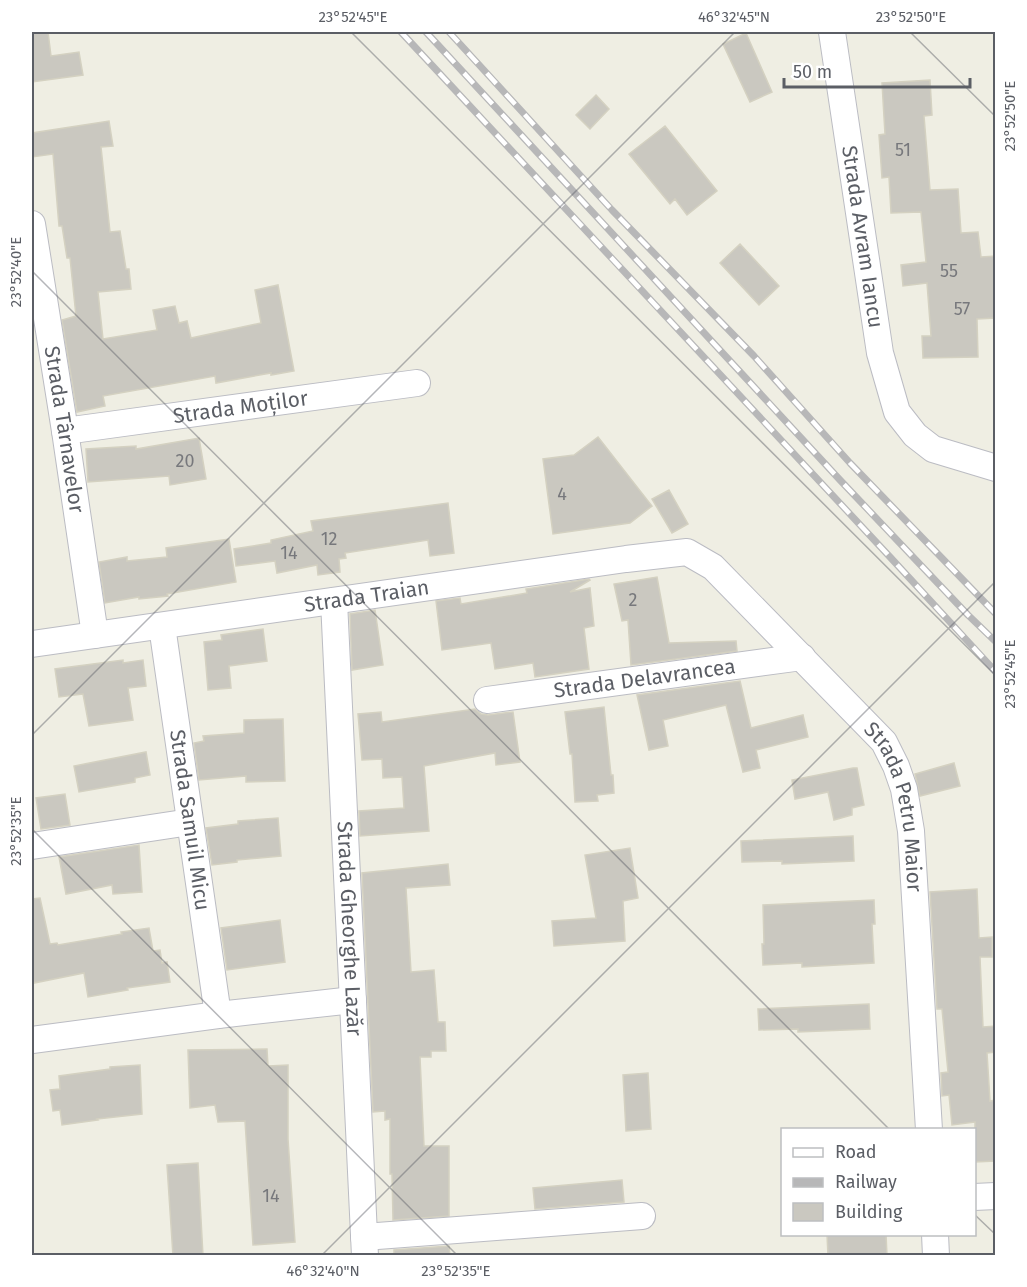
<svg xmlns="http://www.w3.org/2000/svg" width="1027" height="1287" viewBox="0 0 1027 1287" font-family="'Fira Sans',sans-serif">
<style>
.building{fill:#cac8c0;stroke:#d4d1c1;stroke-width:1.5}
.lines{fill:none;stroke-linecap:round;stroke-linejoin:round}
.minor-casing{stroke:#bbbcc3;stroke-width:28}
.minor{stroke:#fff;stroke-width:26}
.rail-casing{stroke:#b7b7b8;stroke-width:7}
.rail{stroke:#fff;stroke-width:4.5;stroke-dasharray:14;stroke-linecap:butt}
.ticks{fill:none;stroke:#5b5e65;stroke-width:1.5;stroke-opacity:0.45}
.labels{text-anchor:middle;stroke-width:4.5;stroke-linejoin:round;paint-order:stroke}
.number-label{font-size:18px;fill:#77787c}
.street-label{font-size:21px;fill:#5b5e65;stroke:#fff}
.neatline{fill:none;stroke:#5b5e65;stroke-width:2}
.ticks-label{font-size:15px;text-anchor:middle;fill:#5b5e65}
</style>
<rect width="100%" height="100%" fill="#efeee3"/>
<path class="building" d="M32 32H48L51 56 79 52 83 75 32 82Z
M746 33 772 92 750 102 723 44Z
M930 80 932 115 924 116 930 190 958 189 961 233 978 232 981 257 996 256V318L977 319 978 357 923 358 922 336H931L927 283 903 286 901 265 926 262 921 212 891 213 889 177 882 178 879 135 885 134 882 83Z
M596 95 609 109 590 129 576 115Z
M109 121 113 146 101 147 110 232 120 231 126 269H129L131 289 98 292 103 339 157 330 153 310 175 306 179 323 187 321 191 338 261 323 255 290 278 285 294 371 271 375V373L216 383 215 376 103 396 105 406 77 412 62 320 76 316 70 258H67L62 226H59L53 154 32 157V133Z
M665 126 717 191 687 215 675 199 670 204 629 154Z
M740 244 779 286 759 305 720 263Z
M598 437 652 506 630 523 553 534 543 459 574 455Z
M199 438 206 479 170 485 169 476 88 482 86 449 136 446V449Z
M669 490 688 524 672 533 652 499Z
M448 503 454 553 430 556 428 540 345 553 346 558 339 559 340 572 318 575 317 565 277 573 275 561 236 566 234 549 271 543V540L313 531 311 521Z
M229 539 236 582 167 594 168 596 139 599V597L105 603 99 562 127 557V561L167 557 166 548Z
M657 577 669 643 736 641 737 651 631 665 628 620 622 621 614 584Z
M589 579 590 580 570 592 590 588 594 626 584 628 589 669 535 677 533 663 495 669 491 643 442 650 436 601 460 598 461 604 527 593 526 589Z
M375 610 383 665 352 670 350 614Z
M263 629 267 661 229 666 231 688 208 690 204 642 222 640 221 635Z
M123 660V663L143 660 146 686 128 688 133 720 89 726 83 694 59 697 55 669Z
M740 681 751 728 803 715 808 737 756 750 760 768 743 772 726 705 663 720 668 746 649 750 637 695Z
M604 707 611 775H613L614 793 597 795 598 801 575 802 572 754H570L565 712Z
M475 709 481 714 488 715 513 712 520 762 496 765 495 753 424 766 429 831 360 836 359 811 404 808 402 777 383 778 382 759 362 760 358 714 381 712 382 722Z
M283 719 285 781 246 782V776L199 780 194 743 204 741 203 736 244 733V720Z
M146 752 150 775 135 778V782L79 792 74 766Z
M954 763 960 786 920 796 915 774Z
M853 768H857L864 805 852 808V815L834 820 828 792 795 799 792 780Z
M65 794 70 825 41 829 36 798Z
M278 818 281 856 237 860V862L212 865 206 828 238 824V821Z
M853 836 854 861 782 864V861L742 862 741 841Z
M139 845 142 892 113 894 112 885 66 894 59 857Z
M630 848 638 898 623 901 625 941 554 946 552 921 596 918 585 855Z
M448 864 450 885 406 888 411 972 434 970 438 1022H445L446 1051H431V1057H420L424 1146H449V1216L393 1220 392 1174H390V1119L385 1120V1111L373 1112 362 873Z
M977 889 979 938 992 937V957H980L983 1027 996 1026V1052L987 1053 990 1101 996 1100V1161L975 1162V1122L952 1125 949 1095 942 1096 941 1073 948 1072 942 1009H937L930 892Z
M40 898 50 944 57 943 58 945 122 934 121 932 149 928 153 951 160 950 162 963 167 962 170 982 127 988 128 990 88 997 84 973 34 983 32 971V899Z
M874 900 875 924H872L874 963 802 967V963L763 965 762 944H764L763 905Z
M280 920 285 962 227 970 221 928Z
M869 1004 870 1029 798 1032V1029L759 1030 758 1009Z
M267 1049 268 1066 288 1065V1139L295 1242 253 1245 245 1121 218 1122 215 1105 190 1108 188 1050Z
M140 1065 142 1114 97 1119 98 1120 62 1125 60 1110 53 1111 50 1090 60 1089 59 1076 110 1069V1067Z
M648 1073 651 1129 626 1131 623 1075Z
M198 1163 203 1256H173L167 1165Z
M622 1180 624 1202 535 1209 533 1188Z
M827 1234H886L887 1256H828Z
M449 1246 450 1256H394V1250Z"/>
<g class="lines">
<g class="minor-casing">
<g id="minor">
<path id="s1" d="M832 32 880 353 897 412 915 435 933 449 996 468"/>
<path id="s2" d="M32 224 65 431 95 635"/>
<path id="s3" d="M65 431 417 383"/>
<path id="s4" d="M334 601 365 1256"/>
<path id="s5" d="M162 626 218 1015"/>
<path id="s6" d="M32 644 626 559 687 552 713 567 884 742 896 766 904 789 911 831 929 1130"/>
<path id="s7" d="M487 700 802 657"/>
<path d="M32 846 190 822"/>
<path d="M32 1040 218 1015 353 1000"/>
<path d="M974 1197 996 1196"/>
<path d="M935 1234 936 1256"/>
<path d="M364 1237 642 1216"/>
</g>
</g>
<use href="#minor" class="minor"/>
<g class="rail-casing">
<path id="rail" d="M401 32 890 557 996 672
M426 32 840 480 968 615 996 642
M449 32 612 210 754 356 850 463 996 614"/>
</g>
<use href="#rail" class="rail"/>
</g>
<path class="ticks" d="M351 32 996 676M910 32 996 117M32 271 890 1130M32 735 735 32M32 829 458 1256M974 1214 996 1235M321 1256 996 581"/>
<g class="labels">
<g class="number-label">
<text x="903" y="156">51</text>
<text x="949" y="277">55</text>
<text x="962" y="315">57</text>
<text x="185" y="467">20</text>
<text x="562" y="500">4</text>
<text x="329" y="545">12</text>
<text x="289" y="559">14</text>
<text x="633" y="606">2</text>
<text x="271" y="1202">14</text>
</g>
<g class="street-label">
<text dy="7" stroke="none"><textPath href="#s1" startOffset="207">Strada Avram Iancu</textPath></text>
<text dy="7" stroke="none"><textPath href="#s3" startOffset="177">Strada Moților</textPath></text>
<text dy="7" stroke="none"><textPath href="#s2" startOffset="208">Strada Târnavelor</textPath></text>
<text dy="7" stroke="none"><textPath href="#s6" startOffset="338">Strada Traian</textPath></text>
<text dy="7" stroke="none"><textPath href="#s7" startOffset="159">Strada Delavrancea</textPath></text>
<text dy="7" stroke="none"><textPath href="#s6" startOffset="1002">Strada Petru Maior</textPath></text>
<text dy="7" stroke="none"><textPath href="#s5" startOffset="196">Strada Samuil Micu</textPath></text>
<text dy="7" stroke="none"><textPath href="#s4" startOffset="328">Strada Gheorghe Lazăr</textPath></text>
</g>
</g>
<rect width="1027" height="1287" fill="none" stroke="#ffffff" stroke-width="66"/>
<rect x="781" y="1128" width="195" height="108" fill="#ffffff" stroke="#bdbfc1" stroke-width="1.5"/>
<rect x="793" y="1148" width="30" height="9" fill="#ffffff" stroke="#bdbfc1" stroke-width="1.5"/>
<text x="835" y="1158" font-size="18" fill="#5b5e65">Road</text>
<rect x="793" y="1178" width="30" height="9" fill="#b7b7b8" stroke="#bdbfc1" stroke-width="1.5"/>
<text x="835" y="1188" font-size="18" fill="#5b5e65">Railway</text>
<rect x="793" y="1203" width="30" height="18" fill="#cac8c0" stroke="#bdbfc1" stroke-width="1.5"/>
<text x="835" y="1218" font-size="18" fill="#5b5e65">Building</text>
<path d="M784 78v9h186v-9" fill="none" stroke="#5b5e65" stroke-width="3"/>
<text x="793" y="78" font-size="18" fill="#5b5e65" stroke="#ffffff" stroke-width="4.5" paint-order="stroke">50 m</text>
<rect x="33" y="33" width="961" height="1221" class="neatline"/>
<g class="ticks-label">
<text x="353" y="22">23°52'45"E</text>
<text x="734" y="22">46°32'45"N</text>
<text x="911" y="22">23°52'50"E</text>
<text transform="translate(1010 116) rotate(-90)" y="5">23°52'50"E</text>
<text transform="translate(16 272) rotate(-90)" y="5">23°52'40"E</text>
<text transform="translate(1010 674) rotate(-90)" y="5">23°52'45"E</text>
<text transform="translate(16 831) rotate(-90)" y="5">23°52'35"E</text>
<text x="323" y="1276">46°32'40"N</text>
<text x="456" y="1276">23°52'35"E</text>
</g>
</svg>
